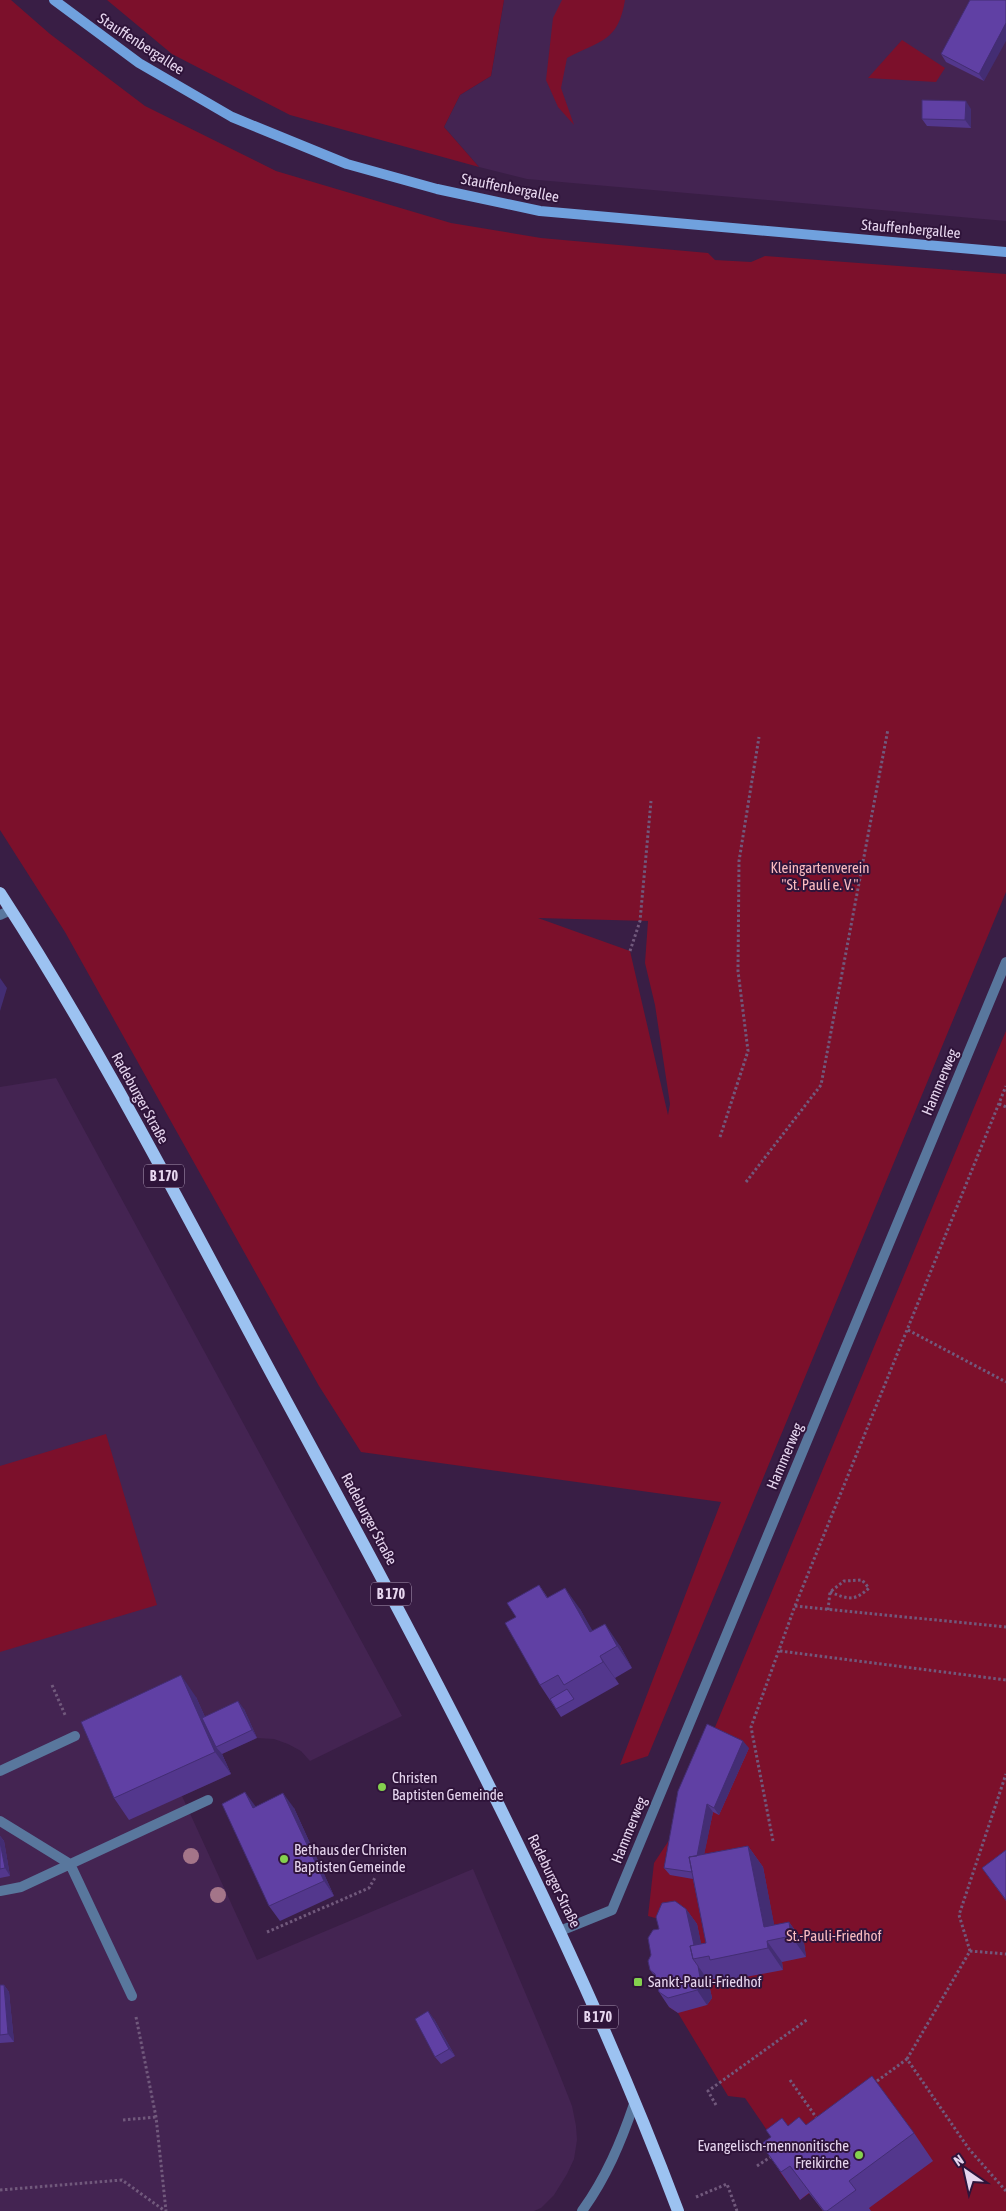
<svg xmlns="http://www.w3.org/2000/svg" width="1006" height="2211" viewBox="0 0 1006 2211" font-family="'Asap Condensed',sans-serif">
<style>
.built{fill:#442452}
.green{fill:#7c102b;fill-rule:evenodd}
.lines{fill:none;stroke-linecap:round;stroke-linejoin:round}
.path{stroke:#71597c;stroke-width:3;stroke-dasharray:2.5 2.5;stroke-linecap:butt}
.service{stroke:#59779d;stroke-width:10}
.minor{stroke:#59779d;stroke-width:10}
.tertiary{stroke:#59779d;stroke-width:10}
.secondary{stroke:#70a1de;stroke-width:10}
.primary{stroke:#9cc2f1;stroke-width:12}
.tree{fill:#a47589}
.wall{fill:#53378d}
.shaded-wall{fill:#432d73}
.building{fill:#6040a4;stroke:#432d73}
.poi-dot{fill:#84d04e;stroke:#2f143a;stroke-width:2}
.labels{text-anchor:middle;stroke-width:4;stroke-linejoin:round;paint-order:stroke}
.shield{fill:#2f143a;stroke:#b09cb9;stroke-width:1}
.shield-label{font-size:14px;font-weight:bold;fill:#e7d6ef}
.street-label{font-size:15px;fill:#e7d6ef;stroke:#2f143a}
.park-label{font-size:15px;fill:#fbbcc0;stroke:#2f143a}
.poi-label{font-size:15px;fill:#e7d6ef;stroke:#2f143a;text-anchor:start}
</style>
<rect width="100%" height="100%" fill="#391e45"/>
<path class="built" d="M504 0H1006V221L527 179 479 167 444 127 460 95 491 76Z
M56 1078 402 1716 310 1761 301 1751 288 1744 274 1739 257 1738 222 1754 231 1774 182 1796 257 1960 473 1869 557 2068 572 2106 576 2126 577 2140 574 2159 567 2174 554 2195 541 2208 534 2211H0V1087Z"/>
<path class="green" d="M0 0H11L50 34 145 106 276 171 451 223 541 238 708 253 715 260 751 262 765 256 1006 274V892L648 1756 620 1765 721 1502 361 1452 319 1386 65 932 0 830ZM538 918 648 921 645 963 655 1005 670 1104 668 1115 630 951Z
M107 0H504L491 76 460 95 444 127 479 167 290 115 172 54Z
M562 0H625C618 42 601 40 567 58L561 88 574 125 558 107 546 80 553 18Z
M902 40 945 68 936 82 868 78Z
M1006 1031V2211H823L810 2193 800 2200 780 2172 790 2164 745 2098 728 2096 678 2013 669 2007 662 1920 648 1916 654 1863 679 1825 713 1732Z
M106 1434 157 1605 0 1652V1466Z"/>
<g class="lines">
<path class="path" d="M630 951 640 921 651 801
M999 1104 1006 1107
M720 1137 748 1051 738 971 739 861 759 737
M746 1182 821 1085 888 729
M908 1330 1006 1382
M795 1606 1006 1627
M828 1610 830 1592 844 1581 862 1580 869 1588C854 1602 848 1599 830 1592
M780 1651 1006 1680
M52 1685 66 1717
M773 1841 751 1727 795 1606 1006 1086
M267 1932 369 1888 376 1876
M970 1951 959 1915 1006 1774
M136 2017 156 2117 166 2211
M907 2059 970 1951 1006 1954
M790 2080 818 2120
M873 2084 907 2059 969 2149 1006 2191
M716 2105 708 2091 808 2019
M123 2120 156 2117
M757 2166 772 2156
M0 2190 122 2180 165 2211
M696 2197 727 2184 737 2211"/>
<path class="service" d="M0 1771 75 1736
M0 1821 70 1864 132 1996
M0 1891 21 1887 208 1800"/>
<path class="minor" d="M0 915 11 910
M560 1931 612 1910 1006 962"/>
<path class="tertiary" d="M582 2211C606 2178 621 2142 634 2104"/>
<path class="secondary" d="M54 0 139 63 232 117 347 164 437 189 540 211 1006 252"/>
<path class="primary" d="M0 893C104 1053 191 1225 282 1393 426 1659 571 1927 678 2211"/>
</g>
<g class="tree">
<circle cx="191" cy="1856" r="8"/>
<circle cx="218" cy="1895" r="8"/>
</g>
<path class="wall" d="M970 0 984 81 946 62 941 54Z
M971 109V128L927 126 922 119Z
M539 1585 548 1598 580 1609 592 1631 620 1646 632 1668 615 1678 619 1684 561 1717 540 1685 516 1617Z
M196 1697 205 1717 244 1709 257 1738 222 1754 231 1774 129 1820 114 1798Z
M749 1748 719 1815 713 1812 704 1854 748 1846 763 1867 774 1925 789 1922 804 1943 806 1957 782 1962 783 1970 725 1981 722 1978 708 1980 712 1998 707 2005 678 2013 669 2007 659 1992 656 1978 650 1970 651 1955 659 1929 686 1909 697 1924 701 1944 706 1943 693 1879 670 1875 664 1868 678 1791Z
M255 1807 294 1808 334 1896 280 1921 269 1906Z
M0 1836 4 1841 10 1876 0 1878Z
M1006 1850V1901L982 1868Z
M0 1985H4L9 1992 14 2042 0 2043Z
M434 2019 455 2056 441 2064 435 2057Z
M806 2125 914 2133 933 2161 869 2208 871 2211H823L809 2193 800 2200 761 2144 788 2126Z"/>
<path class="shaded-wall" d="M1006 23V41L984 81 979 74Z
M966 101 971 109V128L965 120Z
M0 978 7 988 0 1011Z
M565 1588 580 1609 606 1654 590 1632Z
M605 1624 620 1646 632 1668 617 1646Z
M600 1656 615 1678 619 1684 603 1662Z
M181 1675 196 1697 218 1746 216 1747 222 1754 231 1774 215 1752Z
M238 1701 244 1709 257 1738 252 1730Z
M743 1741 749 1748 719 1815 714 1808Z
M245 1792 256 1807 253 1808Z
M283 1793 294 1808 334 1896 324 1881Z
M707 1804 713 1812 699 1880 694 1872Z
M0 1836 4 1841 10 1876 5 1868 0 1842Z
M748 1846 763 1867 777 1939 764 1927Z
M686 1909 697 1924 704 1957 696 1958Z
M789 1922 804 1943 806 1957 791 1936Z
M767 1941 782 1962 783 1970 768 1948Z
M698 1966 708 1980 712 1998 707 2005 697 1990Z
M4 1985 9 1992 14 2042 8 2034Z
M428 2011 434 2019 455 2056 449 2049Z"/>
<path class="building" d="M970 0H1006V23L979 74 941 54Z
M922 100 966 101 965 120 922 119Z
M539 1585 547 1598 565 1588 590 1632 605 1624 617 1646 600 1656 603 1662 564 1685 558 1675 540 1685 505 1623 516 1617 507 1603Z
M181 1675 215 1752 114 1798 81 1722Z
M567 1689 574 1699 556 1709 550 1699Z
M238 1701 252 1730 216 1747 202 1718Z
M707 1724 743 1741 714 1808 707 1804 697 1856 689 1857 692 1872 664 1868 678 1791Z
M245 1792 253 1808 283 1793 324 1881 269 1906 222 1804Z
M0 1842 5 1868 0 1869Z
M748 1846 764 1927 789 1922 791 1936 767 1941 768 1948 710 1960 709 1956 693 1959 690 1946 706 1943 689 1857Z
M1006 1850V1900L982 1868Z
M675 1901 686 1909 694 1945 690 1946 693 1959 698 1966 701 1983 697 1990 668 1998 659 1992 655 1974 650 1970 648 1961 651 1955 648 1938 653 1930 659 1929 656 1917 662 1903Z
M0 1985H4L8 2034 0 2035Z
M428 2011 449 2049 435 2057 415 2019Z
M872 2076 914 2133 849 2181 856 2190 827 2211H824L790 2166 781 2172 761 2144 771 2137 766 2130 782 2118 788 2126 799 2117 806 2125Z"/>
<g class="poi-dot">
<circle cx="382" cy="1787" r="5"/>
<circle cx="284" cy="1859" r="5"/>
<rect x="633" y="1977" width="10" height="10" rx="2.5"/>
<circle cx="859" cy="2155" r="5"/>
</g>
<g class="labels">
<g class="shield">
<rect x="144" y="1164.5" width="40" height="23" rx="4"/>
<rect x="371" y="1582.5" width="40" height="23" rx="4"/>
<rect x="578" y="2005.5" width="40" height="23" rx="4"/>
</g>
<g class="shield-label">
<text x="164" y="1181">B 170</text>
<text x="391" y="1599">B 170</text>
<text x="598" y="2022">B 170</text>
</g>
<g class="street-label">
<text transform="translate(141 44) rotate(33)" y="5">Stauffenbergallee</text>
<text transform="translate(510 188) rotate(11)" y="5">Stauffenbergallee</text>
<text transform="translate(911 229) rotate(5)" y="5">Stauffenbergallee</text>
<text transform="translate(940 1082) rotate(-67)" y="5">Hammerweg</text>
<text transform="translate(140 1098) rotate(61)" y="5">Radeburger Straße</text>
<text transform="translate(785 1456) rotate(-67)" y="5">Hammerweg</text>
<text transform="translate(369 1519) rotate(62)" y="5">Radeburger Straße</text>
<text transform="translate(629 1830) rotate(-68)" y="5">Hammerweg</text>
<text transform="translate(554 1881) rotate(64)" y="5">Radeburger Straße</text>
</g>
<g class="park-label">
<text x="820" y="873">Kleingartenverein<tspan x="820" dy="17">"St. Pauli e. V."</tspan></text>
<text x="834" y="1941">St.-Pauli-Friedhof</text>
</g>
<g class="poi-label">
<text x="392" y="1783">Christen<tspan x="392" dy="17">Baptisten Gemeinde</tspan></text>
<text x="294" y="1855">Bethaus der Christen<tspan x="294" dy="17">Baptisten Gemeinde</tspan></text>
<text x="648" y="1987">Sankt-Pauli-Friedhof</text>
<text x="849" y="2151" text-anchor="end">Evangelisch-mennonitische<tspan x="849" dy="17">Freikirche</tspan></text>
</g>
</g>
<g transform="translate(966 2171) rotate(326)" stroke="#2f143a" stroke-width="4" paint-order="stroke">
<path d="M0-4L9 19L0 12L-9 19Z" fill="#e7d6ef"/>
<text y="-8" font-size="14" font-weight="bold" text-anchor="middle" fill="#e7d6ef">N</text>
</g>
</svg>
